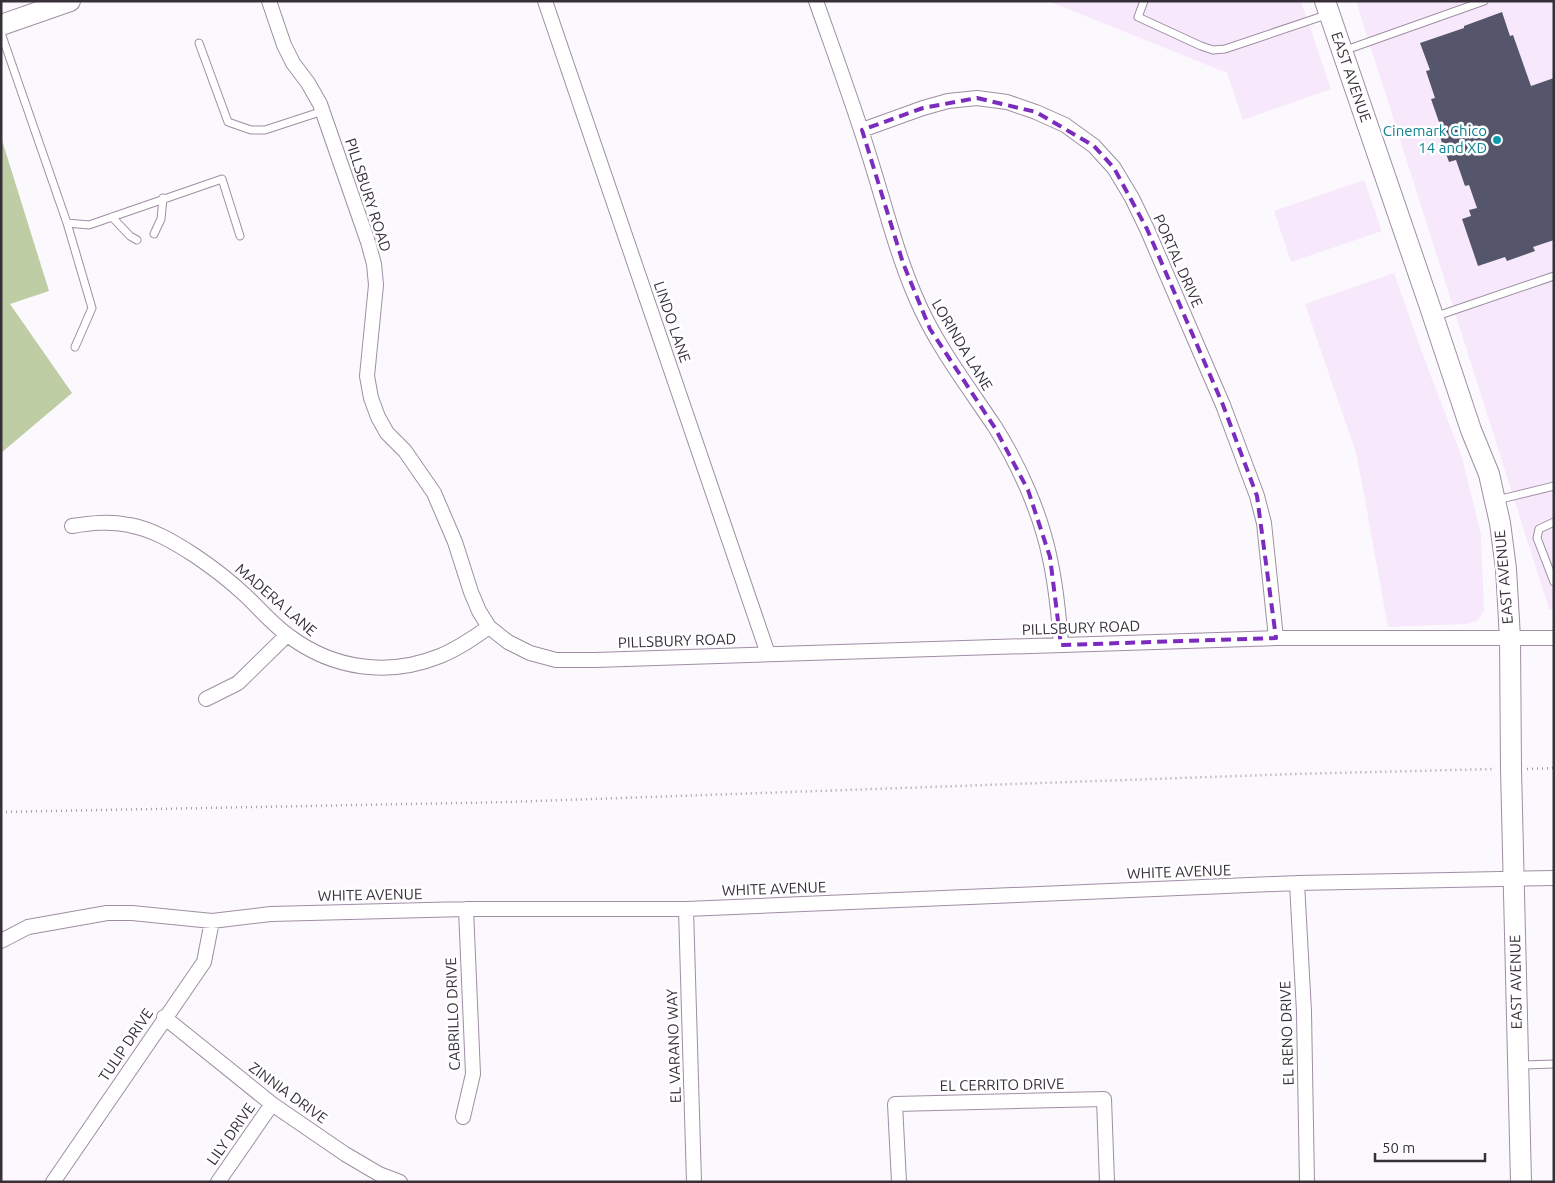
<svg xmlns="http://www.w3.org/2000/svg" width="1555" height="1183" viewBox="0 0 1555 1183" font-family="Ubuntu,sans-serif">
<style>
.built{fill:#f7e9fb}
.green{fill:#becda3}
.building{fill:#55556c}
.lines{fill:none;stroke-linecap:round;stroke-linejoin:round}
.lane-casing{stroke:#9f8ea3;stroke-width:9}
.street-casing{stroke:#9f8ea3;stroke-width:16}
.secondary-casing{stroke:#9f8ea3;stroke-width:22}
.path{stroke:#a09ba2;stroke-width:2.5;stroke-dasharray:1 4;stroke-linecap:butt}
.lane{stroke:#fff;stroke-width:7}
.street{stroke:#fff;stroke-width:14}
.secondary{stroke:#fff;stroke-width:20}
.marked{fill:none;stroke:#7b2cbf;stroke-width:4;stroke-dasharray:10 6;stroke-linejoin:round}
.culture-dot{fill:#0f9aa8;stroke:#fff;stroke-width:2}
.labels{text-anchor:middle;stroke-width:5;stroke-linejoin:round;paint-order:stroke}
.street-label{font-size:15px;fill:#373039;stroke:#fff}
.culture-label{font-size:15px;fill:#0d838f;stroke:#fff;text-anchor:end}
</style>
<rect width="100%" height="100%" fill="#fcf9fe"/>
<path class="built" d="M1048 1H1301L1331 89 1243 120 1227 73Z
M1356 1H1554V609H1549Z
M1364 180 1382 231 1291 262 1274 211Z
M1394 273 1427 366 1462 457 1481 535 1484 610 1478 620 1466 624 1388 627 1357 456 1305 304Z"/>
<path class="green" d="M1 137 49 291 10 304 72 393 1 453Z"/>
<path class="building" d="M1502 12 1510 36 1513 35 1531 86 1554 78V240L1533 247 1535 251 1507 261 1505 257 1478 266 1462 219 1471 216 1469 210 1477 208 1469 185 1465 186 1456 160 1449 162 1436 126 1440 125 1431 99 1435 98 1426 71 1430 70 1420 43 1464 28V26Z"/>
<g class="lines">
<g class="lane-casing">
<path id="lane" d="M1144 1 1138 17 1201 46 1213 50 1225 49 1329 14
M1 33 67 223 89 225 222 179 240 236
M199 43 228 122 251 130H265L323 111
M1343 51 1484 1
M112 217 130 236 137 240
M67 223 92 308 75 347
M154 234 161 219 163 198
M1434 317 1554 276
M1497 500 1554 486
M1554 522 1539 529 1537 538 1554 582
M1521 1065 1554 1064"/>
</g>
<g class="street-casing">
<path id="street" d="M269 1 284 45 293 63 308 83 320 104 368 242 374 264 376 285 367 376 371 398 378 417 387 433 405 451 434 493 455 542 471 592 479 611 489 627 508 642 530 653 556 660H595L1276 638H1554
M545 1 768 654
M816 1C834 52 853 103 869 155 884 202 896 252 916 298 936 345 967 385 995 427 1019 465 1041 514 1050 559 1056 587 1059 616 1061 645
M862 130 923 108 948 101 977 98 1007 102 1036 112 1065 125 1094 146 1114 168 1132 198 1147 229 1223 405 1257 496 1264 523 1276 638
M72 526C91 523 109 521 129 525 152 529 174 542 194 555 212 567 229 580 245 595 259 608 273 625 289 636 333 669 388 677 440 656 458 649 473 638 489 627
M206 699 238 683 287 635
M1297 883 1304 1012 1307 1182
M686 909 694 1182
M1 941 28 927 107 913H132L212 921 271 914 466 909H686L1297 883 1554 878
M164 1017 272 1104 345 1154 379 1174 400 1182
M463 1117 473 1074 466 909
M53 1182 204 962 212 921
M218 1182 272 1104
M899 1182 895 1104 1104 1099 1107 1182"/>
</g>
<g class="secondary-casing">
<path id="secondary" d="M1325 1 1430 307 1471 430 1489 474 1500 523 1506 569 1510 638 1511 769 1521 1182
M1 25 70 1"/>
</g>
<path class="path" d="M1527 769 1554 768
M1 812 509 802 1294 774 1494 769"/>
<use href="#lane" class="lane"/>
<use href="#street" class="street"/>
<use href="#secondary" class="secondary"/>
</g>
<path class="marked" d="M977 98 1036 112 1094 146 1114 168 1147 229 1223 405 1257 496 1276 638 1061 645 1050 557 1028 490 995 428 930 329 903 263 862 130 923 108Z"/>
<circle class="culture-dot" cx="1497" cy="140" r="5"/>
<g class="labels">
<g class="street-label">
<text transform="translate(1351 77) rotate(71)" y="5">EAST AVENUE</text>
<text transform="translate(368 195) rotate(72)" y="5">PILLSBURY ROAD</text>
<text transform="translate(1178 261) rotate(66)" y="5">PORTAL DRIVE</text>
<text transform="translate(672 322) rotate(71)" y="5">LINDO LANE</text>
<text transform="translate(962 345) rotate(59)" y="5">LORINDA LANE</text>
<text transform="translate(1504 577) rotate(-95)" y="5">EAST AVENUE</text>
<text transform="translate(276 600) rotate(41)" y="5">MADERA LANE</text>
<text transform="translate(1081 628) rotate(-2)" y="5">PILLSBURY ROAD</text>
<text transform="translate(677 641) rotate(-2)" y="5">PILLSBURY ROAD</text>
<text transform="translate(1179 872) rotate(-2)" y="5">WHITE AVENUE</text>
<text transform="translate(774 889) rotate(-2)" y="5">WHITE AVENUE</text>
<text transform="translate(370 895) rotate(-1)" y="5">WHITE AVENUE</text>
<text transform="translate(1516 982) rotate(-91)" y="5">EAST AVENUE</text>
<text transform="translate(453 1014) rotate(-92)" y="5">CABRILLO DRIVE</text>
<text transform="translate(1287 1033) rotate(-92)" y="5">EL RENO DRIVE</text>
<text transform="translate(126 1045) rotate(-56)" y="5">TULIP DRIVE</text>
<text transform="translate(674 1046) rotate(-92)" y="5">EL VARANO WAY</text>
<text transform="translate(1002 1085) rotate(-1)" y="5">EL CERRITO DRIVE</text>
<text transform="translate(288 1093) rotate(36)" y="5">ZINNIA DRIVE</text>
<text transform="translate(231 1134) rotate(-55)" y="5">LILY DRIVE</text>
</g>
<g class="culture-label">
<text x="1487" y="136">Cinemark Chico<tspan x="1487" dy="17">14 and XD</tspan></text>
</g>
</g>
<rect width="1555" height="1183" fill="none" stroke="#373039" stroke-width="5"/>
<path d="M1375 1153v8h110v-8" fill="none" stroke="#373039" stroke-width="2.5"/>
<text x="1382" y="1153" font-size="15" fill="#373039" stroke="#ffffff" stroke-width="4" paint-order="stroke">50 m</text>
</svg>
